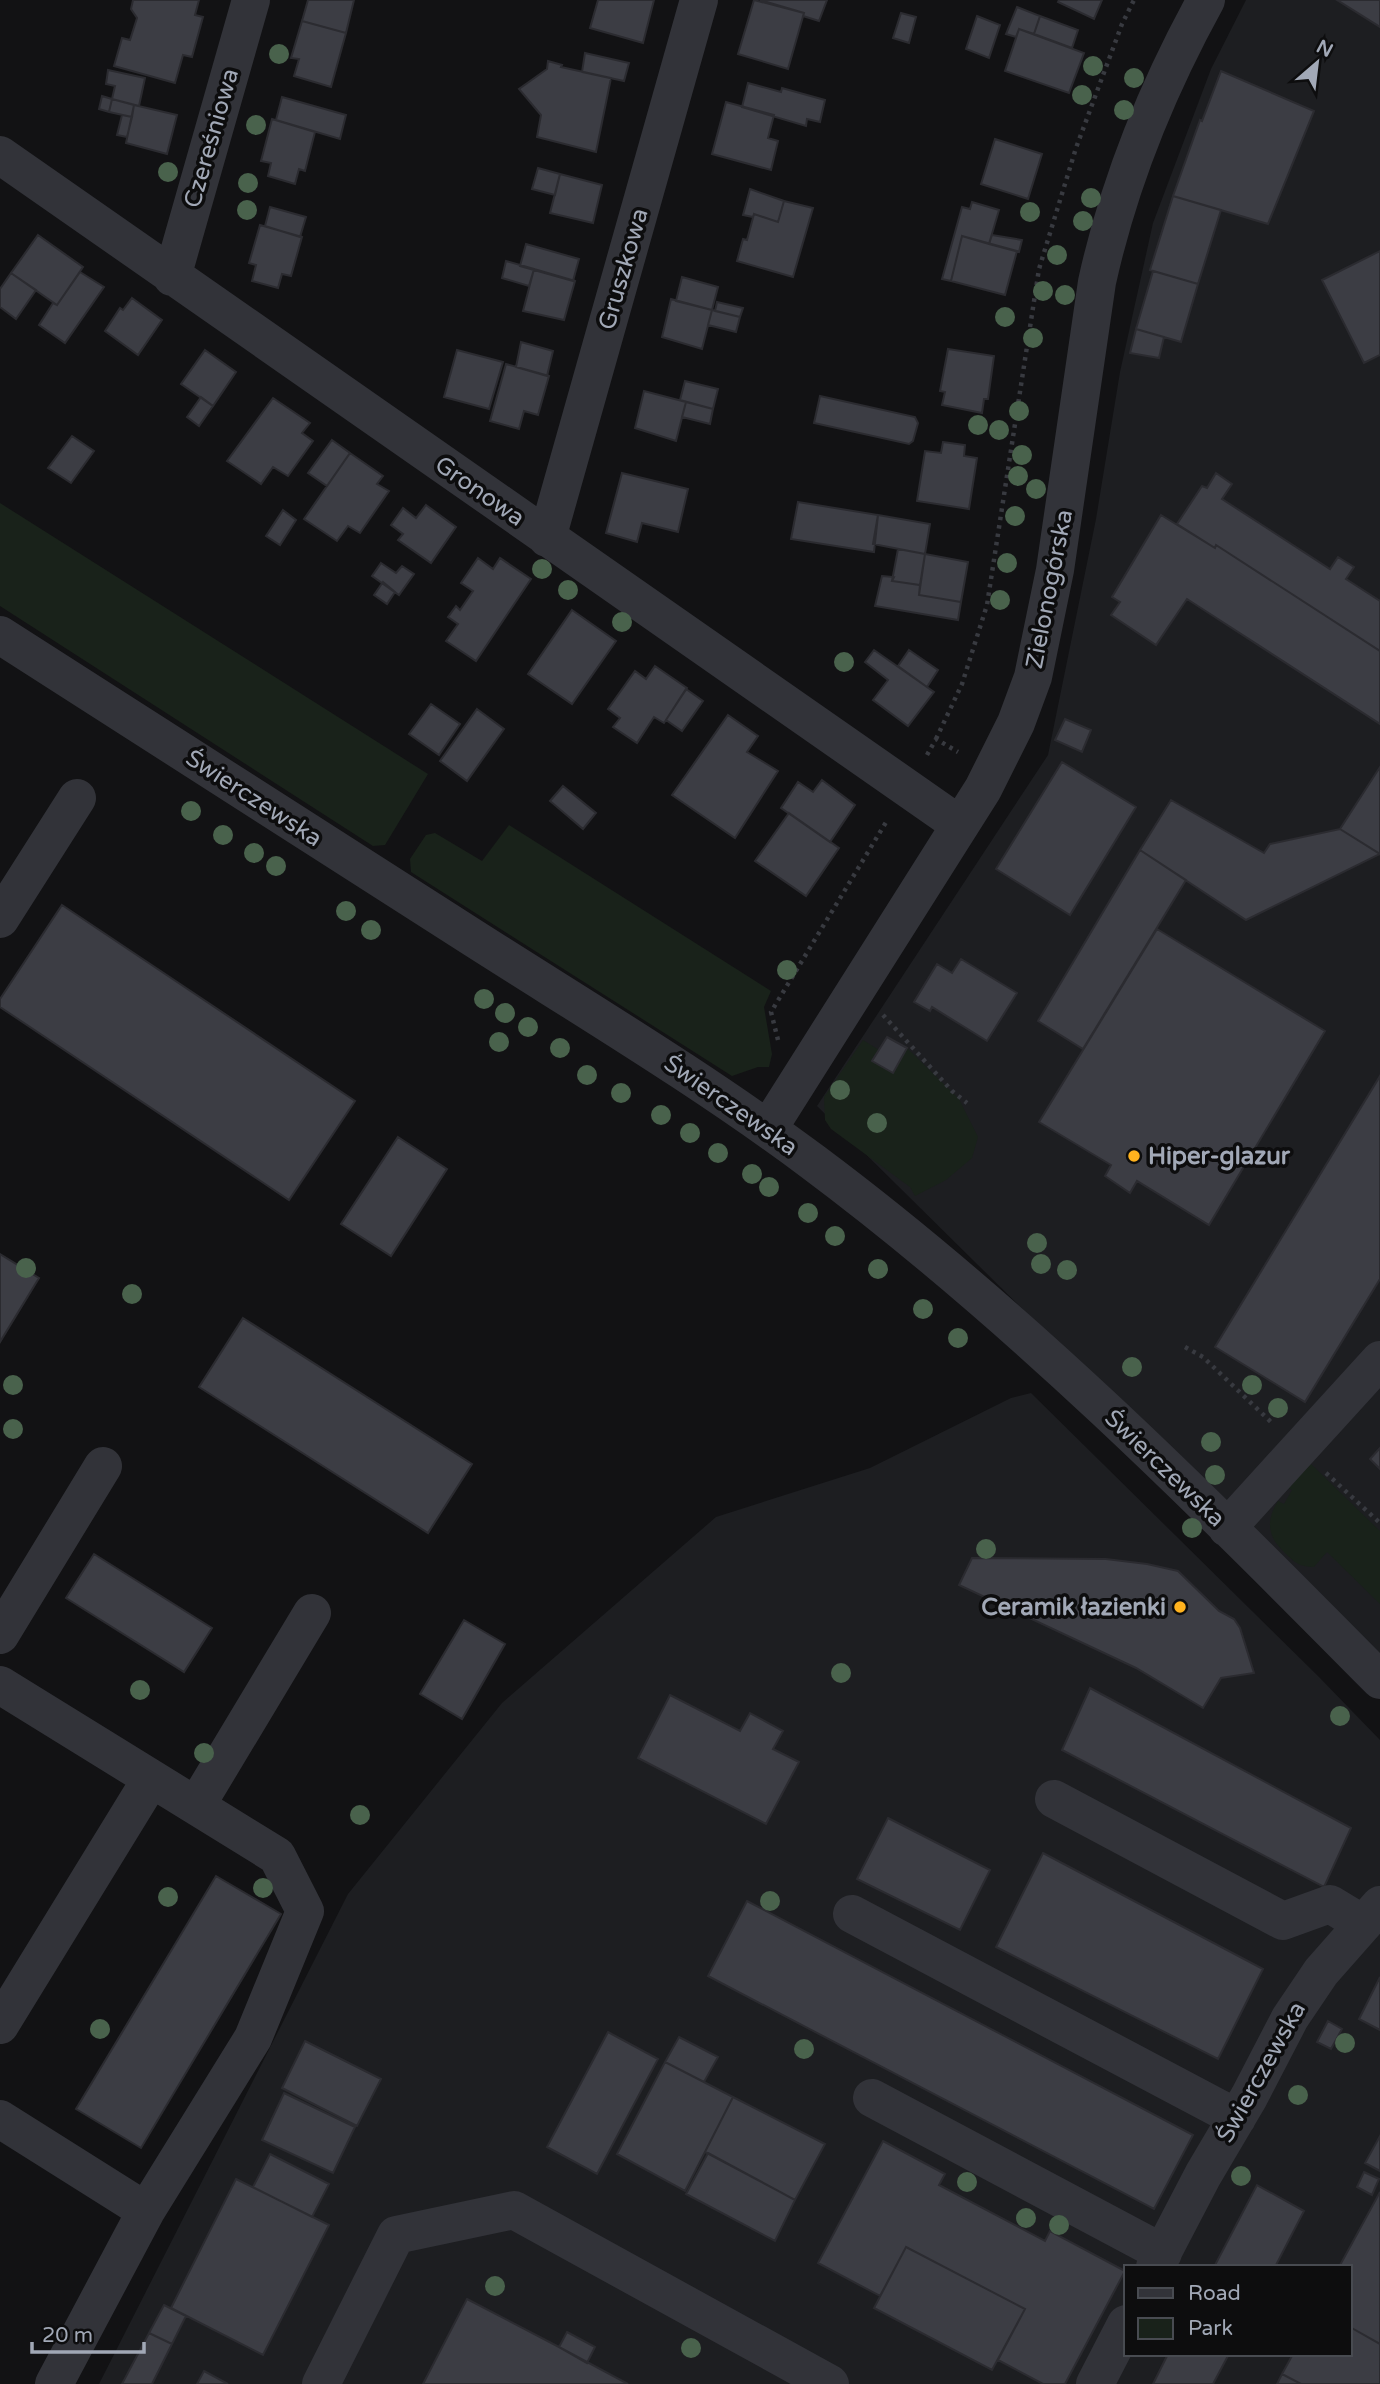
<svg xmlns="http://www.w3.org/2000/svg" width="1380" height="2384" viewBox="0 0 1380 2384" font-family="'Varela Round',sans-serif">
<style>
.built{fill:#1d1e21;fill-rule:evenodd}
.green{fill:#19221a}
.building{fill:#3c3d44;stroke:#2b2b30;stroke-width:2}
.lines{fill:none;stroke-linecap:round;stroke-linejoin:round}
.path{stroke:#383a40;stroke-width:4.5;stroke-dasharray:3.5 5;stroke-linecap:butt}
.minor{stroke:#323339;stroke-width:38}
.tree{fill:#49624c}
.poi-dot{fill:#ffb21e;stroke:#0d0d0e;stroke-width:2.5}
.labels{text-anchor:middle;stroke-width:7;stroke-linejoin:round;paint-order:stroke}
.street-label{font-size:24px;fill:#a1a8b6;stroke:#0d0d0e}
.poi-label{font-size:24px;font-weight:bold;fill:#a1a8b6;stroke:#0d0d0e;text-anchor:start}
</style>
<rect width="100%" height="100%" fill="#121214"/>
<path class="built" d="M1246 0H1380V1662L817 1106 1048 755 1096 519 1120 372 1153 223 1211 69Z
M1031 1393 1319 1677 1380 1740V2384H99L348 1894 502 1703 716 1517 870 1468 1011 1398ZM1126 2267H1350V2354H1126Z"/>
<path class="green" d="M0 503 428 774 385 845 373 846 0 606Z
M509 825 771 991 764 1007 772 1054 769 1067H758L732 1076 411 872 410 859 426 835 435 833 482 861Z
M863 1040 879 1050 873 1061 892 1073 907 1048 959 1099 978 1137 972 1158 946 1180 915 1196 910 1187 831 1129 825 1120 824 1097Z
M1311 1464 1380 1531V1604L1327 1552 1314 1567C1299 1567 1294 1562 1284 1552 1267 1536 1266 1520 1278 1501L1284 1504 1292 1490 1288 1488Z"/>
<path class="building" d="M133 0H199L195 15 203 17 192 57 183 55 175 83 114 66 122 38 130 40 137 18 131 9Z
M308 0H354L346 33 302 21Z
M598 0H654L643 43 590 28Z
M754 0 804 13 788 69 738 54Z
M760 0H827L819 21 803 16 804 13Z
M1059 0H1102L1094 19 1058 2Z
M1337 0H1380V27Z
M1017 7 1040 16 1034 34 1019 29 1016 37 1006 34Z
M901 13 916 17 909 43 893 38Z
M977 16 1000 25 989 58 966 49Z
M1040 16 1078 30 1072 48 1034 34Z
M302 21 346 33 331 87 294 76 299 59 291 58Z
M1019 29 1084 53 1069 93 1005 71Z
M585 53 629 63 624 81 582 72Z
M548 61 562 65 561 67 611 78 596 152 537 137 541 115 519 89 547 69Z
M108 70 145 78 139 106 112 99 115 86 106 84Z
M1221 71 1314 111 1268 224 1173 196 1200 120 1202 121Z
M748 83 781 92 782 88 825 100 820 122 807 119 806 126 742 107Z
M102 96 112 99 109 112 99 109Z
M282 97 346 115 340 139 276 120Z
M112 99 134 105 132 117 109 112Z
M726 102 774 115 768 138 778 141 771 170 712 154Z
M134 105 177 115 167 154 126 143Z
M122 115 132 117 127 137 117 135Z
M272 119 315 132 305 171 299 169 295 184 268 176 271 163 261 161Z
M995 139 1042 154 1028 199 981 184Z
M538 168 560 174 555 195 532 189Z
M560 174 602 185 593 223 550 213Z
M750 189 784 201 778 222 754 214 753 217 743 215Z
M1173 196 1221 210 1198 284 1150 270Z
M784 201 813 208 793 277 737 261 743 239 747 240 754 214 778 222Z
M972 202 999 210 989 244 962 236 951 281 942 279 962 207 970 209Z
M270 207 306 217 300 237 265 226Z
M260 225 302 237 291 276 282 274 278 288 252 281 256 265 249 263Z
M38 235 83 267 57 305 11 273Z
M992 235 1022 240 1019 252 989 244Z
M962 236 1017 251 1005 295 951 281Z
M526 244 579 259 573 281 520 266Z
M1380 251V355L1364 363 1322 280Z
M506 261 534 269 529 286 502 278Z
M534 269 575 281 564 320 523 311Z
M1153 271 1198 284 1181 342 1136 329Z
M80 272 104 287 65 343 39 325 53 303 57 305Z
M11 273 36 290 16 319 0 307V289Z
M682 277 718 287 712 310 676 301Z
M132 298 162 320 138 355 105 331 120 308 123 310Z
M671 299 712 310 702 349 662 337Z
M717 302 743 308 740 317 715 311Z
M712 310 740 317 736 332 708 325Z
M1136 329 1164 337 1159 358 1130 353Z
M521 342 553 351 547 376 516 367Z
M948 349 994 356 988 399H984L982 413 942 405 945 392 940 391Z
M205 350 236 372 213 406 181 384Z
M457 350 503 362 489 409 444 397Z
M506 364 549 376 538 415 524 411 519 429 490 421Z
M685 381 718 389 713 409 680 400Z
M644 391 686 402 676 441 635 428Z
M820 396 915 417 918 423 913 441 909 444 814 423Z
M201 397 213 406 199 426 187 417Z
M273 398 310 423 302 433 313 441 288 476 273 467 261 484 227 461Z
M686 402 713 409 710 424 682 417Z
M72 436 94 451 71 483 48 468Z
M332 440 350 453 327 486 308 473Z
M943 442 965 445 964 456 977 458 969 509 917 501 925 451 941 453Z
M350 453 383 476 377 484 389 491 360 533 348 526 337 541 304 519Z
M622 473 688 489 678 532 642 523 637 542 606 533Z
M1216 473 1232 484 1222 499 1330 569 1338 557 1354 567 1346 579 1380 601V651L1216 545 1215 548 1177 524 1202 486 1207 488Z
M798 502 878 515 874 552 791 539Z
M426 505 456 527 431 563 398 540 403 534 391 525 403 508 416 518Z
M283 510 296 520 280 545 266 536Z
M878 515 930 524 925 554 873 544Z
M1161 515 1215 548 1216 545 1380 651V724L1187 599 1156 645 1111 615 1120 602 1112 597Z
M898 549 925 554 920 585 892 581Z
M925 554 968 562 961 602 919 595Z
M478 558 493 569 500 558 531 579 476 661 446 641 458 624 448 617 456 606 460 610 473 591 461 583Z
M381 563 396 573 402 566 414 574 399 595 372 576Z
M882 576 894 577 892 581 920 585 919 595 961 602 958 620 875 606Z
M383 582 395 592 387 604 374 595Z
M572 610 616 641 572 704 528 674Z
M874 650 934 692 908 726 873 700 888 680 865 662Z
M909 650 938 670 927 687 898 666Z
M655 666 687 688 664 723 654 717 637 743 613 727 620 718 608 709 635 671 646 679Z
M686 689 703 701 682 731 666 720Z
M431 704 460 724 439 755 409 734Z
M477 709 504 729 467 781 440 761Z
M728 715 758 736 747 752 778 771 735 838 672 795Z
M1065 719 1091 730 1082 752 1055 740Z
M1062 762 1136 807 1070 915 996 869Z
M1380 767V854L1340 829Z
M822 780 855 805 830 842 781 808 798 782 813 792Z
M563 786 596 813 583 829 550 801Z
M1171 800 1264 853 1270 844 1340 829 1380 854 1246 920 1140 850Z
M789 813 839 848 806 896 755 861Z
M1140 850 1186 880 1083 1049 1038 1021Z
M62 905 355 1101 289 1200 0 1007V999Z
M1157 929 1325 1031 1209 1225 1137 1181 1130 1193 1105 1176 1111 1165 1039 1122Z
M961 959 1017 993 987 1041 932 1007 930 1011 914 1002 937 964 952 973Z
M887 1037 907 1048 893 1073 872 1061Z
M1380 1076V1279L1305 1402 1215 1347Z
M398 1137 447 1169 391 1256 341 1224Z
M0 1254 39 1278 0 1342Z
M243 1318 472 1464 428 1533 199 1387Z
M1380 1448V1469L1370 1459Z
M94 1554 212 1628 184 1672 66 1598Z
M972 1558 1106 1559 1147 1564 1178 1571 1219 1611 1234 1619 1240 1628 1254 1673 1221 1678 1203 1708 1136 1668 959 1585Z
M464 1620 505 1644 462 1719 420 1694Z
M1090 1688 1351 1828 1324 1887 1062 1750Z
M670 1695 740 1731 750 1713 783 1731 773 1749 799 1762 766 1824 638 1758Z
M888 1818 990 1870 960 1930 857 1879Z
M1043 1853 1263 1969 1218 2059 996 1947Z
M216 1876 281 1914 141 2148 76 2109Z
M747 1901 1193 2135 1154 2209 708 1976Z
M1380 1977V2030L1359 2019Z
M1328 2021 1342 2029 1331 2049 1317 2042Z
M608 2032 658 2059 597 2174 547 2147Z
M679 2037 718 2057 704 2082 665 2062Z
M305 2041 381 2079 357 2126 282 2088Z
M665 2062 733 2097 685 2191 617 2154Z
M284 2093 355 2127 333 2173 262 2140Z
M733 2097 825 2144 795 2200 705 2152Z
M1380 2136V2171L1365 2163Z
M883 2141 945 2174 939 2185 1045 2241 1050 2231 1125 2271 1065 2384H1043L998 2360 1025 2309 906 2247 880 2296 818 2263Z
M708 2153 795 2200 775 2241 686 2194Z
M270 2154 329 2184 312 2217 253 2187Z
M1364 2172 1379 2179 1372 2195 1357 2187Z
M236 2179 329 2225 263 2355 171 2308Z
M1257 2185 1304 2211 1275 2267H1214Z
M1380 2192V2344L1350 2327V2267H1339Z
M906 2247 1025 2309 992 2370 874 2308Z
M467 2299 559 2347 628 2384H423Z
M164 2305 186 2316 172 2344 149 2333Z
M1350 2327 1380 2344V2384H1301L1282 2374 1293 2354H1350Z
M567 2332 595 2347 587 2363 559 2347Z
M149 2333 172 2344 152 2384H122Z
M1168 2354H1229L1213 2384H1153Z
M204 2371 228 2384H197Z
M1282 2374 1301 2384H1277Z"/>
<g class="lines">
<path class="path" d="M936 739 962 684 987 605 1039 269 1076 148 1122 24 1134 0
M927 755 936 739 958 752
M883 1015 952 1091 967 1103
M778 1040 771 1012 888 819
M1185 1347 1203 1357 1271 1422
M1326 1473 1380 1523"/>
<path class="minor" d="M0 155 960 825
M172 277 251 0
M547 538 699 0
M0 635C159 737 318 839 478 941 591 1013 706 1082 813 1162 1018 1315 1200 1498 1380 1680
M0 919 77 798
M768 1129 983 789 1016 723 1033 677 1055 570 1097 282C1119 182 1157 89 1206 0
M1227 1528 1380 1360
M0 1635 103 1466
M0 1685 277 1856 305 1911 253 2038 146 2211
M1054 1799 1283 1921 1330 1904 1363 1924
M196 1806 312 1613
M852 1914 1237 2118
M0 2025 151 1779
M872 2098 1163 2253
M0 2119 146 2211 54 2384
M1155 2267 1203 2175 1249 2097 1290 2018 1321 1972 1380 1905
M321 2384 396 2235 514 2210 830 2384
M1095 2384 1126 2324"/>
</g>
<g class="tree">
<circle cx="279" cy="54" r="10"/>
<circle cx="1093" cy="66" r="10"/>
<circle cx="1134" cy="78" r="10"/>
<circle cx="1082" cy="95" r="10"/>
<circle cx="1124" cy="110" r="10"/>
<circle cx="256" cy="125" r="10"/>
<circle cx="168" cy="172" r="10"/>
<circle cx="248" cy="183" r="10"/>
<circle cx="1091" cy="198" r="10"/>
<circle cx="247" cy="210" r="10"/>
<circle cx="1030" cy="212" r="10"/>
<circle cx="1083" cy="221" r="10"/>
<circle cx="1057" cy="255" r="10"/>
<circle cx="1043" cy="291" r="10"/>
<circle cx="1065" cy="295" r="10"/>
<circle cx="1005" cy="317" r="10"/>
<circle cx="1033" cy="338" r="10"/>
<circle cx="1019" cy="411" r="10"/>
<circle cx="978" cy="425" r="10"/>
<circle cx="999" cy="430" r="10"/>
<circle cx="1022" cy="455" r="10"/>
<circle cx="1018" cy="476" r="10"/>
<circle cx="1036" cy="489" r="10"/>
<circle cx="1015" cy="516" r="10"/>
<circle cx="1007" cy="563" r="10"/>
<circle cx="542" cy="569" r="10"/>
<circle cx="568" cy="590" r="10"/>
<circle cx="1000" cy="600" r="10"/>
<circle cx="622" cy="622" r="10"/>
<circle cx="844" cy="662" r="10"/>
<circle cx="191" cy="811" r="10"/>
<circle cx="223" cy="835" r="10"/>
<circle cx="254" cy="853" r="10"/>
<circle cx="276" cy="866" r="10"/>
<circle cx="346" cy="911" r="10"/>
<circle cx="371" cy="930" r="10"/>
<circle cx="787" cy="970" r="10"/>
<circle cx="484" cy="999" r="10"/>
<circle cx="505" cy="1013" r="10"/>
<circle cx="528" cy="1027" r="10"/>
<circle cx="499" cy="1042" r="10"/>
<circle cx="560" cy="1048" r="10"/>
<circle cx="587" cy="1075" r="10"/>
<circle cx="840" cy="1090" r="10"/>
<circle cx="621" cy="1093" r="10"/>
<circle cx="661" cy="1115" r="10"/>
<circle cx="877" cy="1123" r="10"/>
<circle cx="690" cy="1133" r="10"/>
<circle cx="718" cy="1153" r="10"/>
<circle cx="752" cy="1174" r="10"/>
<circle cx="769" cy="1187" r="10"/>
<circle cx="808" cy="1213" r="10"/>
<circle cx="835" cy="1236" r="10"/>
<circle cx="1037" cy="1243" r="10"/>
<circle cx="1041" cy="1264" r="10"/>
<circle cx="26" cy="1268" r="10"/>
<circle cx="878" cy="1269" r="10"/>
<circle cx="1067" cy="1270" r="10"/>
<circle cx="132" cy="1294" r="10"/>
<circle cx="923" cy="1309" r="10"/>
<circle cx="958" cy="1338" r="10"/>
<circle cx="1132" cy="1367" r="10"/>
<circle cx="13" cy="1385" r="10"/>
<circle cx="1252" cy="1385" r="10"/>
<circle cx="1278" cy="1408" r="10"/>
<circle cx="13" cy="1429" r="10"/>
<circle cx="1211" cy="1442" r="10"/>
<circle cx="1215" cy="1475" r="10"/>
<circle cx="1192" cy="1528" r="10"/>
<circle cx="986" cy="1549" r="10"/>
<circle cx="841" cy="1673" r="10"/>
<circle cx="140" cy="1690" r="10"/>
<circle cx="1340" cy="1716" r="10"/>
<circle cx="204" cy="1753" r="10"/>
<circle cx="360" cy="1815" r="10"/>
<circle cx="263" cy="1888" r="10"/>
<circle cx="168" cy="1897" r="10"/>
<circle cx="770" cy="1901" r="10"/>
<circle cx="100" cy="2029" r="10"/>
<circle cx="1345" cy="2043" r="10"/>
<circle cx="804" cy="2049" r="10"/>
<circle cx="1298" cy="2095" r="10"/>
<circle cx="1241" cy="2176" r="10"/>
<circle cx="967" cy="2182" r="10"/>
<circle cx="1026" cy="2218" r="10"/>
<circle cx="1059" cy="2225" r="10"/>
<circle cx="495" cy="2286" r="10"/>
<circle cx="691" cy="2348" r="10"/>
</g>
<g class="poi-dot">
<circle cx="1134" cy="1156" r="7"/>
<circle cx="1180" cy="1607" r="7"/>
</g>
<g class="labels">
<g class="street-label">
<text transform="translate(211 138) rotate(-74)" y="8">Czereśniowa</text>
<text transform="translate(623 269) rotate(-74)" y="8">Gruszkowa</text>
<text transform="translate(480 491) rotate(35)" y="8">Gronowa</text>
<text transform="translate(1049 589) rotate(-79)" y="8">Zielonogórska</text>
<text transform="translate(254 798) rotate(33)" y="8">Świerczewska</text>
<text transform="translate(731 1105) rotate(35)" y="8">Świerczewska</text>
<text transform="translate(1165 1468) rotate(44)" y="8">Świerczewska</text>
<text transform="translate(1261 2072) rotate(-61)" y="8">Świerczewska</text>
</g>
<g class="poi-label">
<text x="1148" y="1164">Hiper-glazur</text>
<text x="1166" y="1615" text-anchor="end">Ceramik łazienki</text>
</g>
</g>
<rect x="1124" y="2265" width="228" height="91" fill="#0d0d0e" stroke="#484b51" stroke-width="2"/>
<rect x="1138" y="2288" width="35" height="10" fill="#323339" stroke="#484b51" stroke-width="2"/>
<text x="1188" y="2300" font-size="21" fill="#a1a8b6">Road</text>
<rect x="1138" y="2318" width="35" height="21" fill="#19221a" stroke="#484b51" stroke-width="2"/>
<text x="1188" y="2335" font-size="21" fill="#a1a8b6">Park</text>
<g transform="translate(1317 63) rotate(28)" stroke="#0d0d0e" stroke-width="5" paint-order="stroke">
<path d="M0-5L12 26L0 18L-12 26Z" fill="#a1a8b6"/>
<text y="-10" font-size="19" font-weight="bold" text-anchor="middle" fill="#a1a8b6">N</text>
</g>
<path d="M32 2342v10h112v-10" fill="none" stroke="#a1a8b6" stroke-width="3.5"/>
<text x="42" y="2342" font-size="21" fill="#a1a8b6" stroke="#0d0d0e" stroke-width="5" paint-order="stroke">20 m</text>
</svg>
